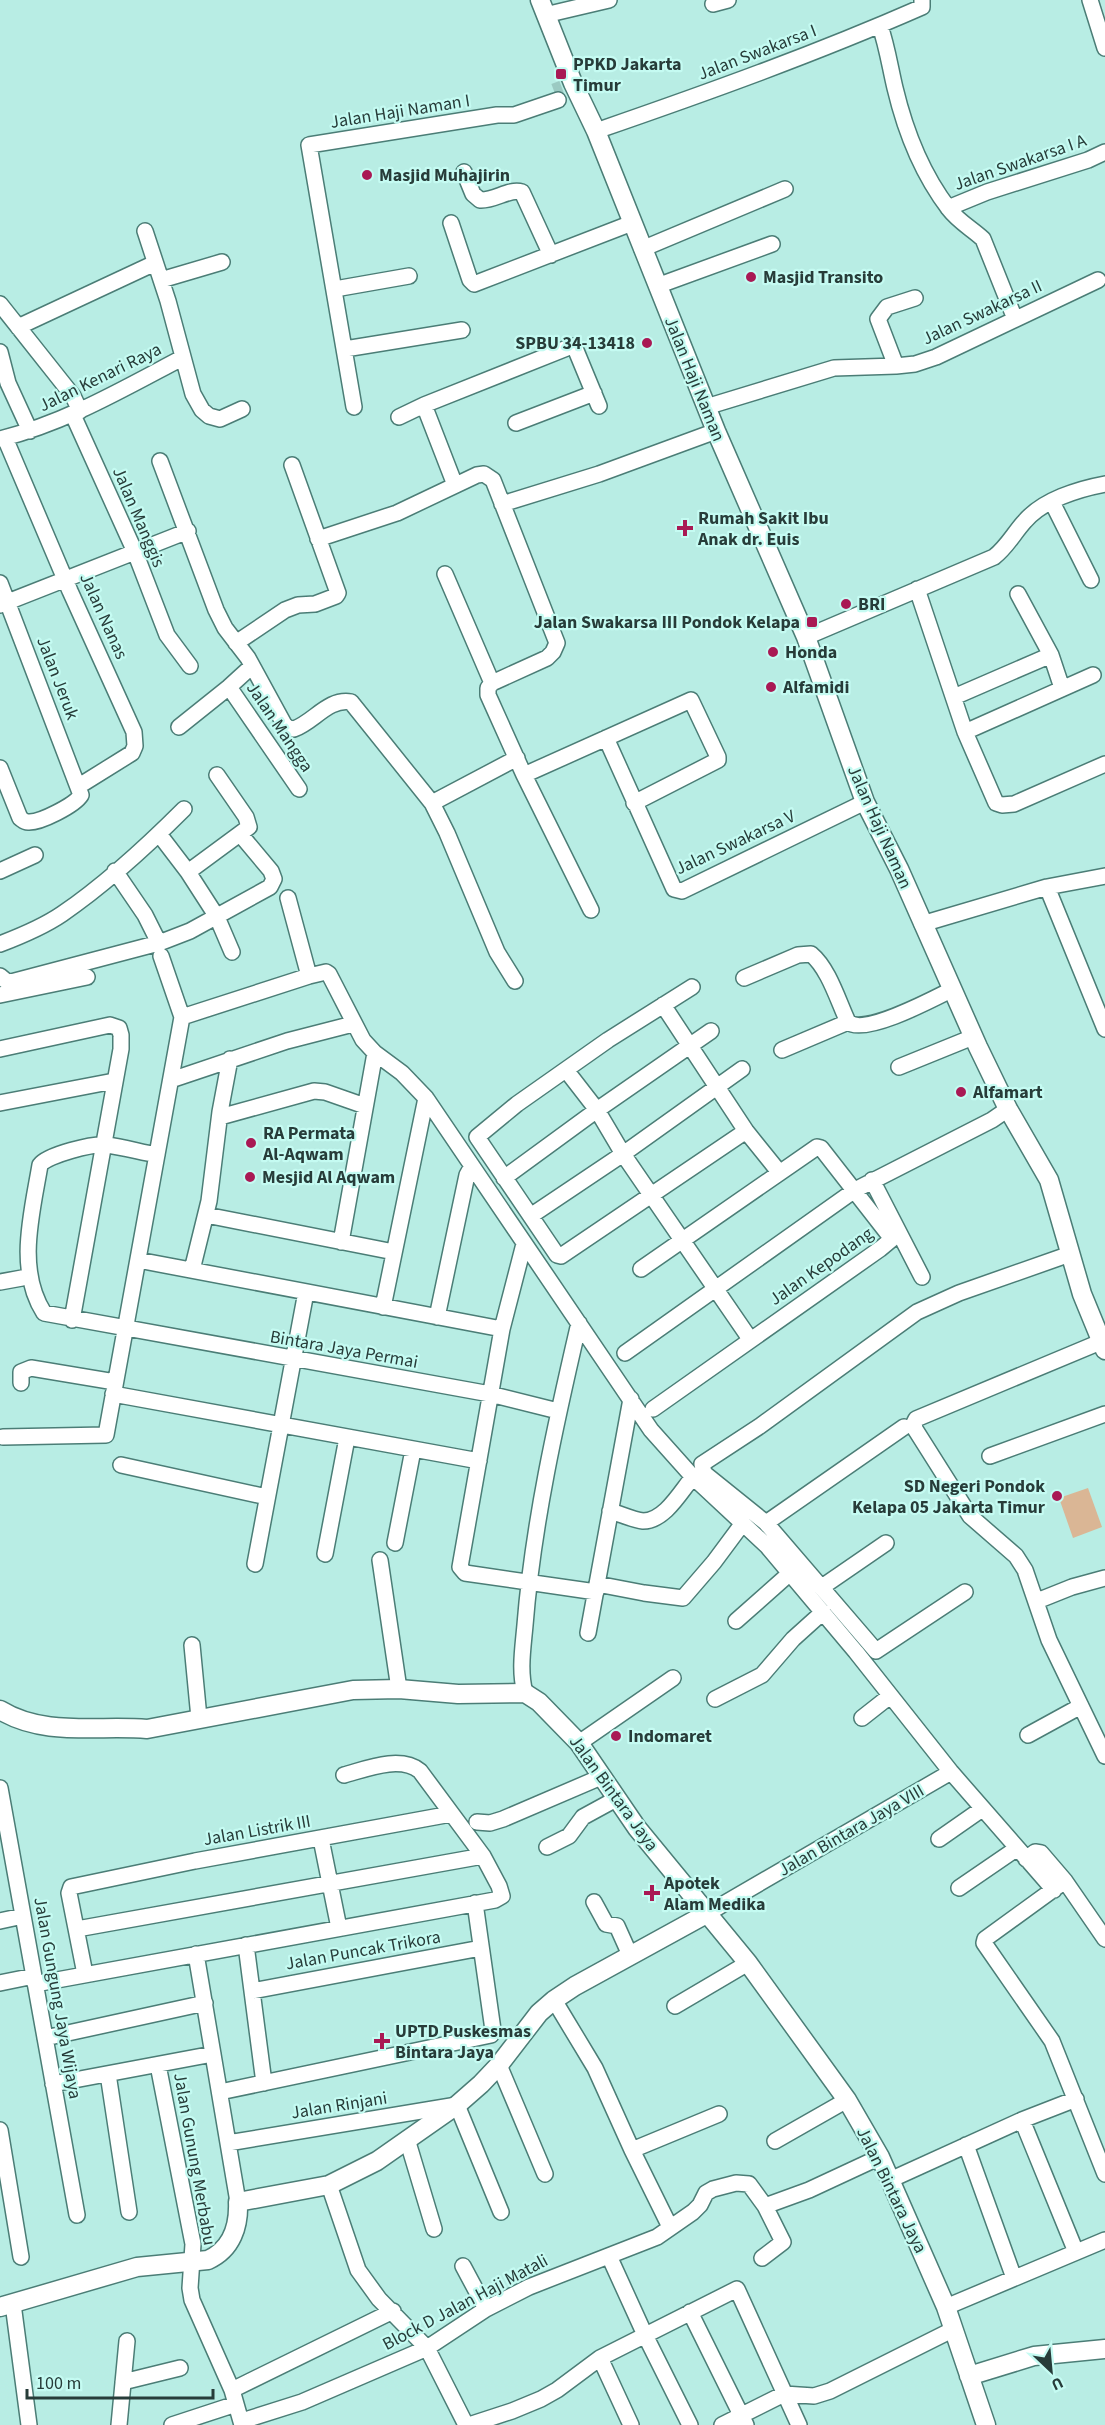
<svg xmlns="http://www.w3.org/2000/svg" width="1105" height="2425" viewBox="0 0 1105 2425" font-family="'Source Sans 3',sans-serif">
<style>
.green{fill:#dab695}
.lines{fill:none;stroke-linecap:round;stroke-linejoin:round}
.minor-tunnel{stroke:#9bcac2;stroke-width:15;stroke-dasharray:15 8;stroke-linecap:butt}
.minor-casing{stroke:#4b7d76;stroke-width:18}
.tertiary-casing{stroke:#4b7d76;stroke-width:21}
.minor{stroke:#fff;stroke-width:15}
.tertiary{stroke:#fff;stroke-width:18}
.poi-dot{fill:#a91954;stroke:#c5fbf2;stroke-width:2}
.labels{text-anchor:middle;stroke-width:4.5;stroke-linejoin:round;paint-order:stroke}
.street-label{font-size:18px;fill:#273c39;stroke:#c5fbf2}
.poi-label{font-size:18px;font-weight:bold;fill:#273c39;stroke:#c5fbf2;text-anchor:start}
</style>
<rect width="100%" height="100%" fill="#b8ede4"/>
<path class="green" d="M1088 1488 1102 1527 1073 1538 1059 1498Z"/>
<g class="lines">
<path class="minor-tunnel" d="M554 91 562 88"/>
<g class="minor-casing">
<path id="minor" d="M1090 0 1105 48
M713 4 728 0
M545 15 609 0
M880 26C887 46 890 67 895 88 905 130 923 175 949 209 959 222 971 228 983 239L1015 319
M596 131C706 93 815 54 922 7V0
M464 172 473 194 480 200C495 201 509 188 522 192L551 255
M948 208 987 192 1088 160 1105 152
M451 223 470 280 474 284 632 223
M145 231 168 301 193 394 202 410 209 416 220 419 242 409
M642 249 785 189
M161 280 222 262
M657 286 772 244
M335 289 409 276
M0 304 73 396 80 411
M18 327 155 263
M345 349 462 330
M0 352 8 383 30 431
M896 366 878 319 887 307 915 298
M354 407 309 145 497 115H514L558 100
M706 407 834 368 896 366 915 364 936 357 1098 280
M73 415 135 552 167 635 190 666
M399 417 424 405
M516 423 594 393
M5 438 70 591 134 732 135 746 132 753 79 786
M0 439C65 423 123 389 182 358
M160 461 216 610 225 628 248 658 284 724 288 728 294 729C314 722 328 698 351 702L432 803 447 833 497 952 515 981
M455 485 424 405 572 346 575 348 599 406
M1052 502 1091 580
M502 504 599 474 716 431
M318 539 397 513 477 475 484 474 493 480 557 643 553 652 547 658 492 683 488 688V695L524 775 591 910
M445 574 492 683
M0 583 81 795C75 805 40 823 28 822 24 822 23 820 20 818L0 768
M917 589 965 732 996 803 1002 805 1014 804 1105 764
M1018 594 1051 655 1062 688
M0 605 188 531
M806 637 994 557C1007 547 1014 533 1025 521 1043 500 1078 489 1105 484
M236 643 285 610 298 605 315 604 336 596 338 593 292 465
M229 687 299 789
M954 697 1051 655
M179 727 229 687 252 666
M965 732 1093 675
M606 738 674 889 682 891 865 802
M524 775 691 700 718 757V760L634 803
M432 803 517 758
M159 834 188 872 249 827 246 817 217 775
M0 871 35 855
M115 871 145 915 159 943 190 931 270 887 274 879 271 871 240 834
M188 872 217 917 232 952
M1047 887 1105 1029
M288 898 309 976
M922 924 1047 887 1105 876
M0 944C21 936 43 927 62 914 103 886 149 844 184 809
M0 976 6 981 11 982 159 943
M744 978 798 955 811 954C829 969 838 1001 848 1022
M692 987 608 1040 517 1104 477 1137 557 1255 561 1256 746 1131
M0 995 87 977
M663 1005 746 1131 779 1172
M182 1017 309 976 326 972 329 974 363 1040 375 1053 402 1073 426 1098 651 1430 693 1477 767 1546 856 1652 951 1772 1054 1890
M0 1049 110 1025 119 1028 121 1035V1049L72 1320
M782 1050 848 1022C864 1036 935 998 953 989
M899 1067 973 1037
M566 1070 597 1110 623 1154 750 1339
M171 1080 287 1041 353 1024
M0 1103 114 1081
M220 1117 314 1091 325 1092 365 1106
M157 1155C140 1152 123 1147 106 1145 94 1143 47 1155 40 1165 32 1213 16 1269 44 1313L490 1394 558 1411
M504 1178 597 1110 711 1031
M872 1180 922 1277
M206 1215 394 1252
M532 1215 623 1154 742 1069
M341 1242 375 1053
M524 1244 502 1329 460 1567 465 1573 596 1592
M138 1260 502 1329
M641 1269 817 1147 821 1148 892 1239 880 1249 653 1409
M192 1270 209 1201 220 1112 230 1059
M0 1282 22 1278
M383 1307 426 1098
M437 1317 467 1175 472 1166
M1105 1340 916 1419 914 1423 915 1429 970 1516 1016 1556 1025 1570 1049 1640 1105 1756
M625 1353 855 1190 992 1120 1008 1109
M21 1383V1372L31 1368 115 1382
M113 1394 479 1461
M3 1437 106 1435 182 1017 161 956
M990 1456 1105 1414
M121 1465 267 1497
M610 1511C621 1514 633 1520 643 1521 665 1521 681 1491 693 1477
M766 1523 904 1427
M395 1543 413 1450
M325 1554 347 1438
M380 1560 399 1689
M255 1564 306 1292
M597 1584 644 1593 683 1598 714 1562 743 1523
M822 1587 886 1543
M965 1592 876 1651 766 1523 704 1473 702 1464 760 1426 917 1312 959 1293 1070 1254
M1037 1601 1072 1587 1105 1578
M736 1621 789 1574
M588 1633 631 1399
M192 1645 199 1718
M525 1693C519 1671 523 1648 525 1625 533 1524 556 1422 579 1323
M715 1699 762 1675 793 1639 823 1612
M862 1718 890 1696
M1028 1735 1081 1706
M579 1743 673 1678
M0 1788 77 2215
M477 1822 490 1823 503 1819 601 1777
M321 1839 339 1928
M939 1839 982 1809
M547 1847 569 1836 583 1817 616 1799
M1026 1859 1035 1852 1041 1853 1065 1881 1105 1939
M1065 1881 985 1939 984 1943 1052 2041 1105 2174
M959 1888 1016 1849
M594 1902 606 1924 617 1926 630 1955
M708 1913 951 1772
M0 1921 23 1916
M77 1929 483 1856
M246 1945 264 2083
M196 1954 238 2202
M85 1974 69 1893 71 1887 195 1861 451 1814
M0 1983 34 1976
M35 1984 495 1900 502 1896 499 1886 483 1856 420 1771C400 1755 366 1769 344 1775
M252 1991 481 1948
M554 2000 595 2068 632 2150 670 2227
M675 2006 748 1963
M45 2038 205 2003
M158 2065 193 2244 190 2288 192 2300 232 2390 242 2425
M499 2065 545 2174
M108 2074 129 2212
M53 2084 213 2054
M220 2092 491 2035 493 2030 475 1903
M1022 2120 1076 2252
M0 2130 21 2257
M407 2139 434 2229
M775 2141 847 2100
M228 2143 457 2105 501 2212
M966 2145 1014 2278
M632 2150 719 2114
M890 2180 1022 2120 1076 2099
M329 2185 358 2270 379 2299 427 2348 466 2425
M609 2256 645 2335 690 2425
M762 2258 783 2242 765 2206
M463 2266 486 2309
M13 2304 29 2425
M946 2307 1105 2240
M690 2312 746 2425
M600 2358 631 2425
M123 2382 180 2368
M232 2390 393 2311
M242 2421 302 2402 427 2348 486 2309 529 2287 657 2237 693 2212 700 2205 706 2193 713 2189 736 2183 749 2184 765 2206 809 2190 880 2157
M119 2425 127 2341
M172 2425 236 2404
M469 2425 512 2411 541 2399 557 2390 600 2358 737 2289 799 2425
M722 2425 784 2394 814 2396 830 2391 954 2329"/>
</g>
<g class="tertiary-casing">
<path id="tertiary" d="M540 0 573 83 596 131 716 431 806 637 865 802 899 869 978 1047 1008 1109 1049 1180 1082 1294 1105 1350
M0 1710C44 1737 98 1725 147 1729L353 1690 399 1689 458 1694 525 1693 539 1702 579 1743 637 1828 748 1963 847 2100 880 2157 946 2307 986 2425
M0 2307 137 2267 208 2260C232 2249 239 2226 238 2202L329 2185 377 2161 457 2105 481 2084 499 2065 539 2013 554 2000 575 1986 708 1913
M969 2376 1034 2356 1105 2349"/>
</g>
<use href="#minor" class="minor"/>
<use href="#tertiary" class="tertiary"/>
</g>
<g class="poi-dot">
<rect x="555" y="68" width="12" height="12" rx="3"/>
<circle cx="367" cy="175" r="6"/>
<circle cx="751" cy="277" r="6"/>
<circle cx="647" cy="343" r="6"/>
<path d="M682 519h6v6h6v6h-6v6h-6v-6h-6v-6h6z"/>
<circle cx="846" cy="604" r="6"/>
<rect x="806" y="616" width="12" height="12" rx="3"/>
<circle cx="773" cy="652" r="6"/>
<circle cx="771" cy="687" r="6"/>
<circle cx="961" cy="1092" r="6"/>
<circle cx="251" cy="1143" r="6"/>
<circle cx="250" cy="1177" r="6"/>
<circle cx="1057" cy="1496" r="6"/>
<circle cx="616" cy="1736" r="6"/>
<path d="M649 1884h6v6h6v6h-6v6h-6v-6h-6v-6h6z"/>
<path d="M379 2032h6v6h6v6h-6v6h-6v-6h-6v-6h6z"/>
</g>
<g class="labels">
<g class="street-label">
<text transform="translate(757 52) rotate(-21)" y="6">Jalan Swakarsa I</text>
<text transform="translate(400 111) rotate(-9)" y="6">Jalan Haji Naman I</text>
<text transform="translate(1020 162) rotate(-19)" y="6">Jalan Swakarsa I A</text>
<text transform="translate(982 312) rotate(-25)" y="6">Jalan Swakarsa II</text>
<text transform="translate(100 377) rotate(-26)" y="6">Jalan Kenari Raya</text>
<text transform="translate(695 379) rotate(68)" y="6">Jalan Haji Naman</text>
<text transform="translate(139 517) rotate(67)" y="6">Jalan Manggis</text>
<text transform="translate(104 616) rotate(66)" y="6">Jalan Nanas</text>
<text transform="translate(58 678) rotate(69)" y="6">Jalan Jeruk</text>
<text transform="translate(280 727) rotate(56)" y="6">Jalan Mangga</text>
<text transform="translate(880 827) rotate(66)" y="6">Jalan Haji Naman</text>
<text transform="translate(735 842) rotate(-25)" y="6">Jalan Swakarsa V</text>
<text transform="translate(821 1266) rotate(-35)" y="6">Jalan Kepodang</text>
<text transform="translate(344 1349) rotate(10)" y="6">Bintara Jaya Permai</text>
<text transform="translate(614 1793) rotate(54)" y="6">Jalan Bintara Jaya</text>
<text transform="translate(257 1830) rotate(-10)" y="6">Jalan Listrik III</text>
<text transform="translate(851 1830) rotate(-30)" y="6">Jalan Bintara Jaya VIII</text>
<text transform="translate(363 1950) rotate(-10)" y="6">Jalan Puncak Trikora</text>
<text transform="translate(58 1998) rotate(80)" y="6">Jalan Gungung Jaya Wijaya</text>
<text transform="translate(339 2105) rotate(-9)" y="6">Jalan Rinjani</text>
<text transform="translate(195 2159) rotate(80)" y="6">Jalan Gunung Merbabu</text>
<text transform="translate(892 2190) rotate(64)" y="6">Jalan Bintara Jaya</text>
<text transform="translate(465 2302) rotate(-28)" y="6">Block D Jalan Haji Matali</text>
</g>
<g class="poi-label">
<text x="573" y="70">PPKD Jakarta<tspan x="573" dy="21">Timur</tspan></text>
<text x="379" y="181">Masjid Muhajirin</text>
<text x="763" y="283">Masjid Transito</text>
<text x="635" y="349" text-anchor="end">SPBU 34-13418</text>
<text x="698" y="524">Rumah Sakit Ibu<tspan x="698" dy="21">Anak dr. Euis</tspan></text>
<text x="858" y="610">BRI</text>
<text x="800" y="628" text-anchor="end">Jalan Swakarsa III Pondok Kelapa</text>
<text x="785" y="658">Honda</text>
<text x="783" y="693">Alfamidi</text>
<text x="973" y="1098">Alfamart</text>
<text x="263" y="1139">RA Permata<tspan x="263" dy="21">Al-Aqwam</tspan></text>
<text x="262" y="1183">Mesjid Al Aqwam</text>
<text x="1045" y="1492" text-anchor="end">SD Negeri Pondok<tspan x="1045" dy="21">Kelapa 05 Jakarta Timur</tspan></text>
<text x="628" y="1742">Indomaret</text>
<text x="664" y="1889">Apotek<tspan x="664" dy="21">Alam Medika</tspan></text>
<text x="395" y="2037">UPTD Puskesmas<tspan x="395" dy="21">Bintara Jaya</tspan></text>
</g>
</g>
<g transform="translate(1051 2371) rotate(154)" stroke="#c5fbf2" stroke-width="4.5" paint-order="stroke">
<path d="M0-4.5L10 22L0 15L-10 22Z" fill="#273c39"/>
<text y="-9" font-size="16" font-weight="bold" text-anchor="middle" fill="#273c39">U</text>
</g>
<path d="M27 2389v9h186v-9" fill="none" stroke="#273c39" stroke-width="3"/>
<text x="36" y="2389" font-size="18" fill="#273c39" stroke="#c5fbf2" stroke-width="4.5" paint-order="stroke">100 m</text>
</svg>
